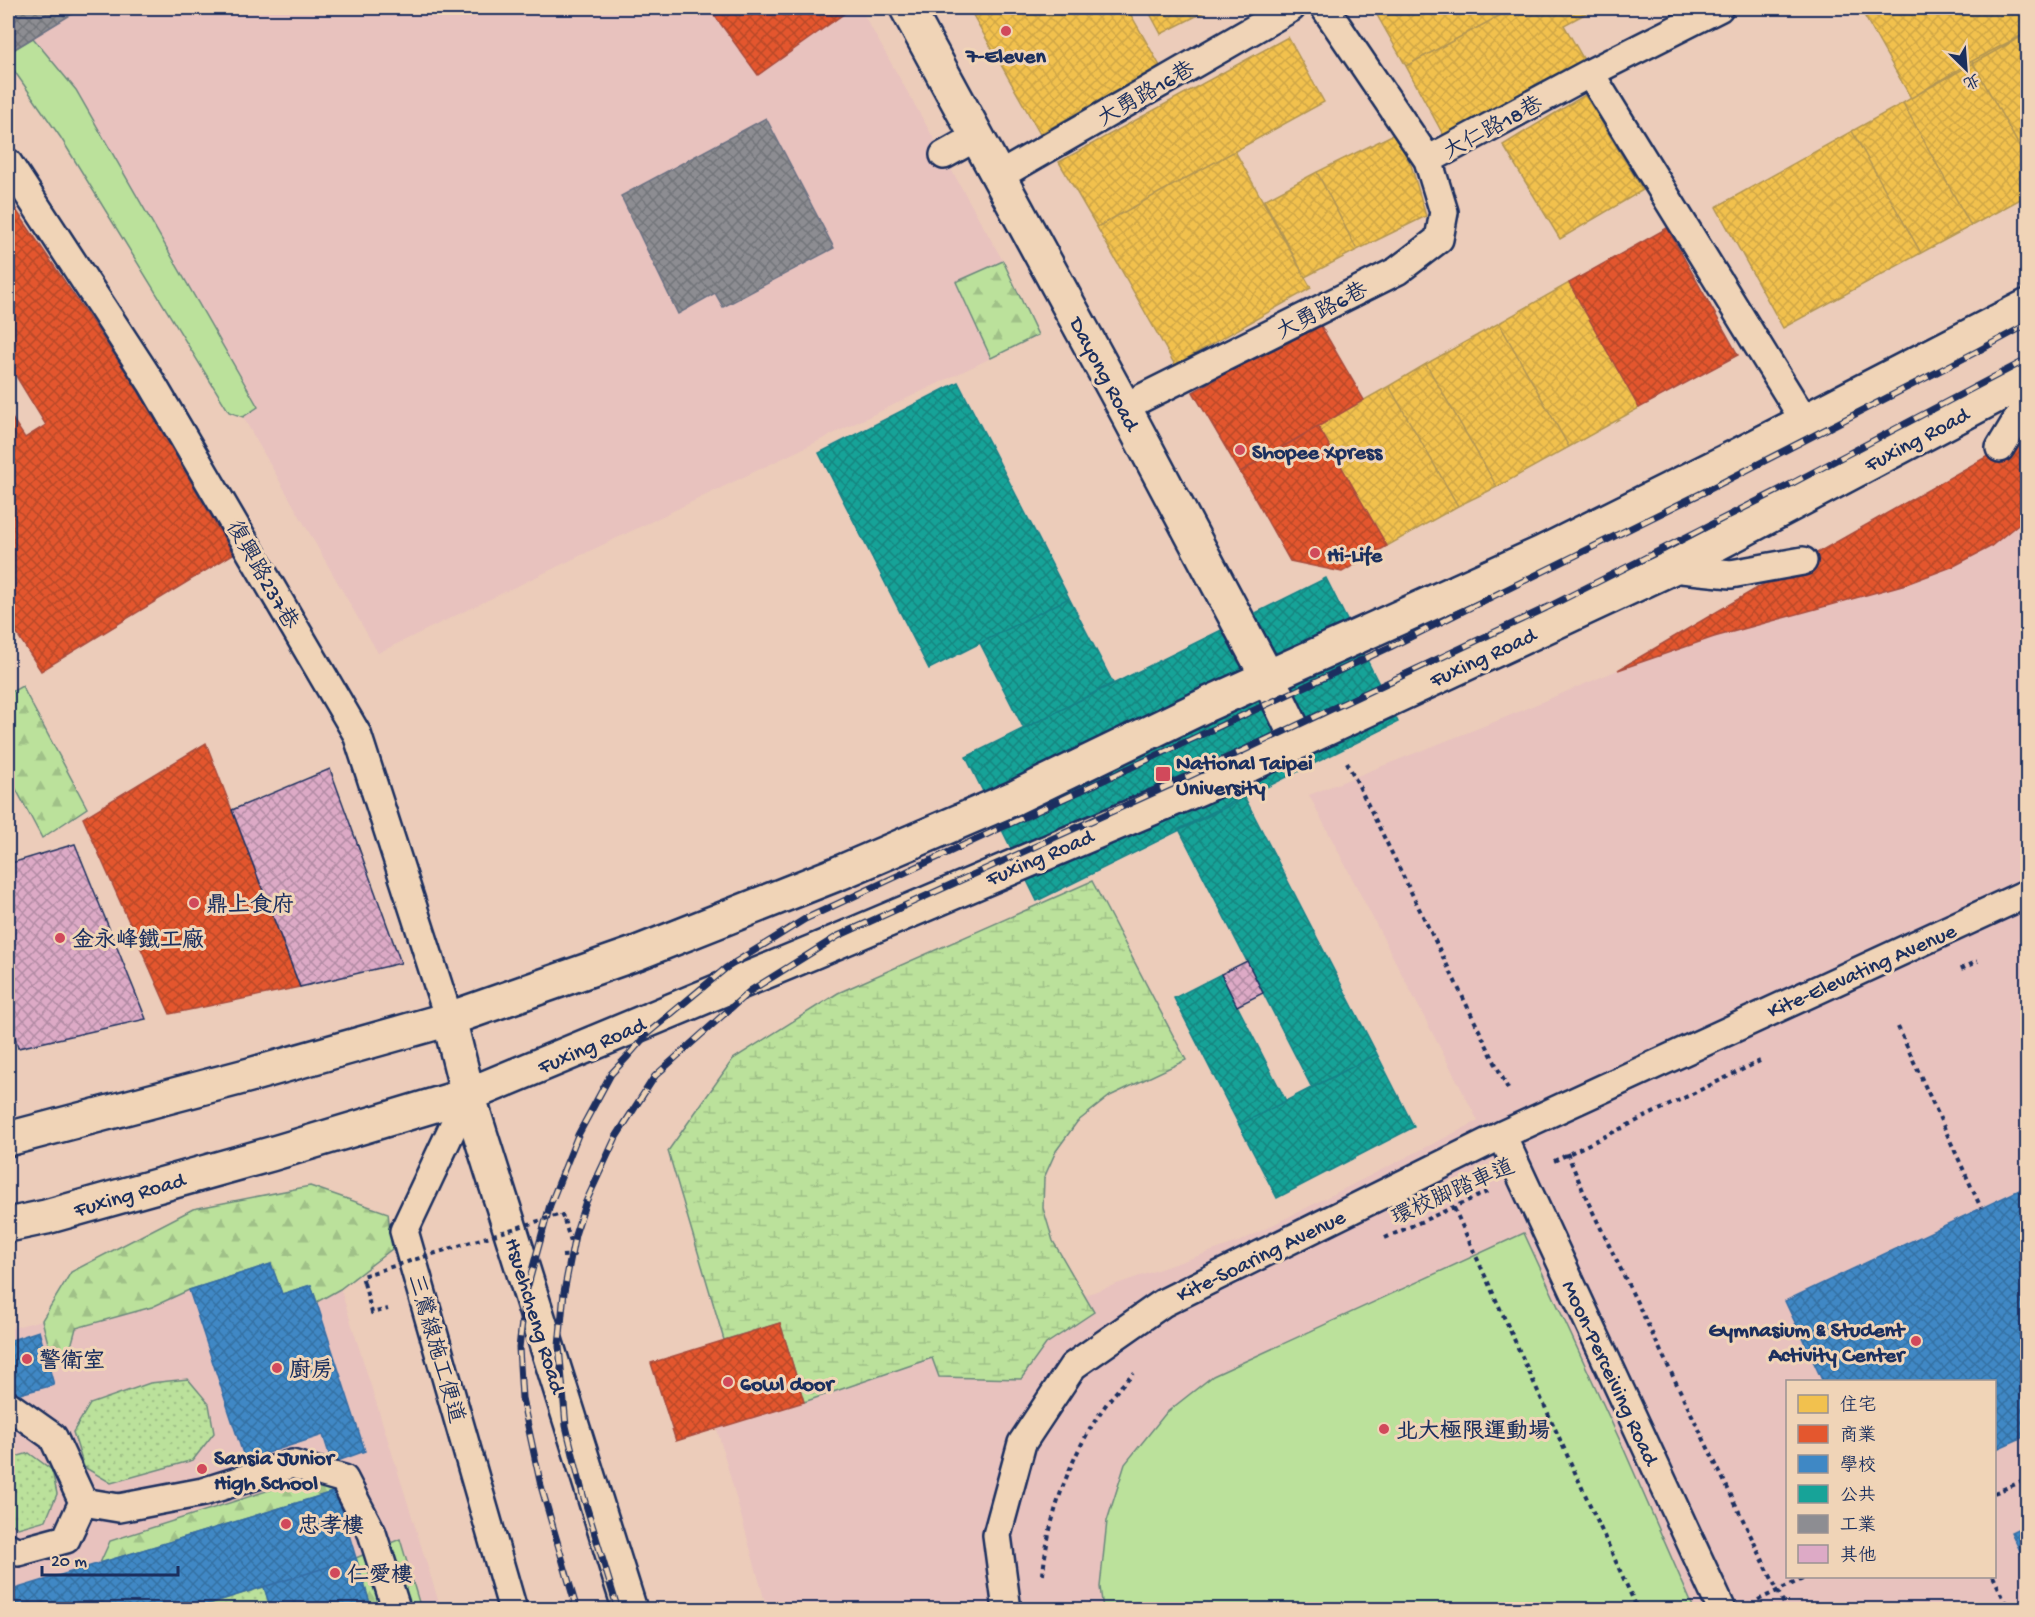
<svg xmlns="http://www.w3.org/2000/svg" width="2035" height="1617" viewBox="0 0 2035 1617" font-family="'Gochi Hand','LXGW WenKai TC',sans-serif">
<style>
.built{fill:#e8c2be;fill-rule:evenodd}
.grass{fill:#bbe19b;stroke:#6b887c;stroke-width:1.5}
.forest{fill:url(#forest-firs);stroke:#6b887c;stroke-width:1.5}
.wetland{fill:url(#wetland-marsh);stroke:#6b887c;stroke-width:1.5}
.garden{fill:url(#garden-dots);stroke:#6b887c;stroke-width:1.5}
.homes{fill:url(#homes-cross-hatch);stroke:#b29553;stroke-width:1.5}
.shops{fill:url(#shops-cross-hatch);stroke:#a84b3c;stroke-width:1.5}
.schools{fill:url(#schools-cross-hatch);stroke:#346da6;stroke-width:1.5}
.public{fill:url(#public-cross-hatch);stroke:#188087;stroke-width:1.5}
.industry{fill:url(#industry-cross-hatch);stroke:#6b7182;stroke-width:1.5}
.building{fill:url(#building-cross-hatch);stroke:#1b2f5e;stroke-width:1.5}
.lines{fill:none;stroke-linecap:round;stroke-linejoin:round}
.service-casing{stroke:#1b2f5e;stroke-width:32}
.minor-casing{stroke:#1b2f5e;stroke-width:38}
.tertiary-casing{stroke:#1b2f5e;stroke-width:38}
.secondary-casing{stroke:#1b2f5e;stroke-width:38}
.path{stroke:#1b2f5e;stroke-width:4;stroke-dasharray:4.5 4.5;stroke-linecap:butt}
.service{stroke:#f0d4b7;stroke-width:27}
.minor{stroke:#f0d4b7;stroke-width:33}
.tertiary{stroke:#f0d4b7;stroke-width:33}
.secondary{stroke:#f0d4b7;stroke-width:33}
.rail-casing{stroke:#1b2f5e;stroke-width:7}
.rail{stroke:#f0d4b7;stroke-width:4.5;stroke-dasharray:14;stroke-linecap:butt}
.path-bridge{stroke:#1b2f5e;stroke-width:4;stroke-dasharray:4.5 4.5;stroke-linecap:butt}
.poi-dot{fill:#d1495b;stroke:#f0d4b7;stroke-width:2}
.labels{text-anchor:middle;stroke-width:6;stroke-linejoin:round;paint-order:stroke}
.poi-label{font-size:22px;font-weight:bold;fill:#1b2f5e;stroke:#f0d4b7;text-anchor:start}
.street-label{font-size:22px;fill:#1b2f5e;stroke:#f0d4b7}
</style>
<defs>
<pattern id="forest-firs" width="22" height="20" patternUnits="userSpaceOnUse" patternTransform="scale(1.5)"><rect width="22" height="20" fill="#bbe19b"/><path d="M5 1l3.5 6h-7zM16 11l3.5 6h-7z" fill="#a0c188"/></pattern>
<pattern id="wetland-marsh" width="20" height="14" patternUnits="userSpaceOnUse" patternTransform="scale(1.5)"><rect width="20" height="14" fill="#bbe19b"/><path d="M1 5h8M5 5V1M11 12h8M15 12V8" fill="none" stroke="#a0c188"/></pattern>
<pattern id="garden-dots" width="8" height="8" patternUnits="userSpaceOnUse" patternTransform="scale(1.5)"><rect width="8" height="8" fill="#bbe19b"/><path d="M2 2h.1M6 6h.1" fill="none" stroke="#a0c188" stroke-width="1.8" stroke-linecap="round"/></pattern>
<pattern id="homes-cross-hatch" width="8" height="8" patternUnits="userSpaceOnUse" patternTransform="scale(1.5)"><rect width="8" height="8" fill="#f2c14e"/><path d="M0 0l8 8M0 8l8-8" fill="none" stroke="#cfa646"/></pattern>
<pattern id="shops-cross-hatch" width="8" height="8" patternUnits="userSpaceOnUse" patternTransform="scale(1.5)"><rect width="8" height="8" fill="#e4572e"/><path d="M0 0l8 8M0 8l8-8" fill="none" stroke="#b8482a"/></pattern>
<pattern id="schools-cross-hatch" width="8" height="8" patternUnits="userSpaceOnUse" patternTransform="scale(1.5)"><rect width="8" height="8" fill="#3f88c5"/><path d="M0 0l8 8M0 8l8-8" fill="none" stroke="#3470a3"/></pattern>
<pattern id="public-cross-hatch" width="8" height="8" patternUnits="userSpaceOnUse" patternTransform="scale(1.5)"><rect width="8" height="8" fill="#17a398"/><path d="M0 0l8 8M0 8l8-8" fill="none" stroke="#14857f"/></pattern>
<pattern id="industry-cross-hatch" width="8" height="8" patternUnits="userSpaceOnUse" patternTransform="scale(1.5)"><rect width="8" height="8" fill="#8d8d92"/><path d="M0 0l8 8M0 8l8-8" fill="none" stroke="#72747a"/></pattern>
<pattern id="building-cross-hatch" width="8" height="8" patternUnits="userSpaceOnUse" patternTransform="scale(1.5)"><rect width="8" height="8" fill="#ddaac6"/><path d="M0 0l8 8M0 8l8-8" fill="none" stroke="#b28ba4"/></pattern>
</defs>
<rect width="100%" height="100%" fill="#ecccba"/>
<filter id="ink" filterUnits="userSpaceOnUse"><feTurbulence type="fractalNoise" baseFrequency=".0167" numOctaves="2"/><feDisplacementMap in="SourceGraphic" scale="12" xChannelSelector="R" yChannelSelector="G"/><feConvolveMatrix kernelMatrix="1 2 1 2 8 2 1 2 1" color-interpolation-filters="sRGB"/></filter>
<g filter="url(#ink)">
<path class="built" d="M82 8H860L1003 261 956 283 991 358 378 653 243 417 258 406 76 90 33 38Z
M2027 517V1609H767L717 1429 804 1401 780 1323 724 1340 668 1151 733 1059 838 993 1092 881 1186 1060 1110 1096 1077 1122 1056 1151 1044 1178 1043 1208 1053 1241 1085 1295 1241 1241 1478 1121 1309 795 1494 722 1618 670 1714 637 1906 584 1954 566 1990 547ZM1788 1382H1994V1576H1788Z
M319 1236 333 1265 441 1609 8 1610V1329L42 1320 54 1300Z"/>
<path class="grass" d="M33 38 76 90 258 407 243 417 229 412 61 138 8 62V53Z
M1524 1233 1622 1445 1694 1609H1103L1100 1587 1107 1521 1125 1464 1166 1413 1213 1376Z"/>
<path class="forest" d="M1003 261 1038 335 991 358 956 282Z
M22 686 87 808 42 838 8 774V694Z
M310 1186 388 1213 392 1249 340 1289 317 1302 311 1285 282 1294 271 1264 189 1290 152 1307 76 1328 70 1350 49 1347 42 1320 71 1272 193 1209Z
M298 1481 336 1491 100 1563 110 1541Z
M400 1539 421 1609H372L356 1558Z"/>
<path class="wetland" d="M1092 881 1186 1060 1110 1096 1077 1122 1056 1151 1044 1178 1043 1208 1053 1241 1094 1312 1046 1344 1021 1379 939 1377 932 1358 804 1402 780 1323 724 1340 668 1151 733 1059 838 993Z"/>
<path class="garden" d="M188 1379 209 1404 214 1433 193 1460 111 1483 84 1467 73 1432 90 1404 150 1383Z
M29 1453 52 1470 57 1494 46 1520 18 1528 8 1521V1459Z
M264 1587 271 1609 189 1610Z"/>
<path class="homes" d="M969 8H1127L1160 66 1040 134Z
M1147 8H1212L1161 34Z
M1373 8H1514L1406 66Z
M1514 8H1596L1564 25 1584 60 1444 136 1406 66Z
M1860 8H2027L2028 33 1911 98Z
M2028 32V162L1972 61Z
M1288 37 1324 102 1097 227 1059 162Z
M1972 61 2028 162V195L1971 226 1903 103Z
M1585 95 1643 190 1560 239 1503 145Z
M1903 103 1971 226 1921 253 1852 131Z
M1852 131 1921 253 1783 328 1716 207Z
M1394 134 1411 165 1426 216 1357 250 1317 172Z
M1235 151 1311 288 1175 365 1097 227Z
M1317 172 1357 250 1305 277 1264 200Z
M1569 283 1639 408 1569 447 1499 323Z
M1499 323 1569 447 1497 487 1426 364Z
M1426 364 1497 487 1458 506 1389 386Z
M1389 386 1458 506 1387 546 1318 426Z"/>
<path class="shops" d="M709 8H852L758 75Z
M8 198 132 381 233 554 41 671 8 620V412L25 438 46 425 8 363Z
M1667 228 1738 355 1639 408 1569 283Z
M1318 321 1364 400 1240 472 1193 392Z
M1318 426 1387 546 1342 572 1290 561 1240 472Z
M2028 433V516L1990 547 1954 566 1906 584 1714 637 1618 670 1803 561Z
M206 743 300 987 170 1014 83 818Z
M780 1323 804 1402 676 1441 651 1363Z"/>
<path class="schools" d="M2028 1186V1435L1994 1450V1382H1823L1785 1301Z
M271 1264 282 1294 311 1285 365 1451 332 1463 323 1435 245 1460 189 1290Z
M39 1331 54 1385 8 1397V1341Z
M39 1331 54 1385 14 1395 8 1377V1341Z
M336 1491 356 1558 189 1610H8V1591Z
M2028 1524V1567L2011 1532Z
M356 1558 372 1610H271L264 1587Z"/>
<path class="public" d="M958 382 1069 598 929 669 819 453Z
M1326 578 1398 722 1037 901 966 757Z
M1069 598 1113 683 1024 729 980 643Z
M1244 796 1377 1054 1312 1088 1179 829Z
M1221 974 1286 1101 1239 1125 1174 998Z
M1377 1054 1414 1127 1277 1198 1239 1125Z"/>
<path class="industry" d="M8 8H75L77 11 13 50 8 41Z
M766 118 834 248 723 307 715 293 678 314 621 196Z"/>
<path class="building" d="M330 769 401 963 300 987 232 810Z
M75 844 146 1019 18 1048 8 1011V864Z
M1247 961 1263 993 1237 1006 1221 974Z"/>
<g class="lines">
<g class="service-casing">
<path id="service" d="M1325 8 1428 160 1590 73 1719 8
M1590 73 1804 420
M944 155 978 136
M8 163 151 382 357 734 449 1019
M999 176 1291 8
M1124 407 1397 271 1439 239 1444 212 1428 160
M2000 448 2020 415 2028 394
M1671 568 1731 574 1803 561
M468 1095 404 1231 513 1610
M1502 1135 1722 1610
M8 1405 53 1437 83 1502 66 1539 18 1552 8 1547
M83 1502 119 1508 203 1492 292 1464 344 1479 372 1533 395 1605
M1007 1610 997 1535 1022 1443 1073 1366 1163 1303 1502 1135 2028 893"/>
</g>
<g class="minor-casing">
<path id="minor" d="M907 8 1124 407 1268 678 1299 742
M449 1019 468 1095"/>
</g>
<g class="tertiary-casing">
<path id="tertiary" d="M468 1095 630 1610"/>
</g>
<g class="secondary-casing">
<path id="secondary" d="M8 1139 250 1075 449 1019 637 953 839 873 1014 798 1208 704 1542 553 1735 457 2028 306
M8 1225 46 1217 271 1154 468 1095 815 951 1199 788 1671 568 2028 379"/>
</g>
<path class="path" d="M1347 762 1509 1091
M1961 969 1978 961
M1898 1027 1981 1208
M1567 1153 1588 1202 1787 1610
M1554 1161 1760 1061
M1454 1208 1638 1610
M1385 1238 1487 1192
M562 1256 575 1255 564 1220
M364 1283 372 1313 388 1309
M1994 1493 2028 1479
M1043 1575C1048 1506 1083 1420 1134 1373
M1993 1576 2009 1610
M1758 1600 1809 1576"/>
<use href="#service" class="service"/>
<use href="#minor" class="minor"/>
<use href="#tertiary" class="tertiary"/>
<use href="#secondary" class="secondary"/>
<g class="rail-casing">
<path id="rail" d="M577 1610 541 1486 522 1398 519 1348 525 1296 550 1205 578 1135 611 1074 628 1056 648 1033 726 968 805 919 1390 647 1704 492 1976 352 2028 324
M618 1610 583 1495 566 1426 559 1346 564 1292 575 1235 585 1204 616 1137 655 1076 694 1041 750 991 838 936 1168 786 1546 608 1789 485 2028 359"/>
</g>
<use href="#rail" class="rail"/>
<path class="path-bridge" d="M364 1283 362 1276 561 1214 564 1220"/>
</g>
</g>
<g class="poi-dot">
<circle cx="1006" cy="31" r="6"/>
<circle cx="1240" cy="450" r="6"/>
<circle cx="1315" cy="553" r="6"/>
<rect x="1155" y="766" width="16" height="16" rx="3"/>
<circle cx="194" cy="903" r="6"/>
<circle cx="60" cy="938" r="6"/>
<circle cx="1916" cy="1341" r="6"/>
<circle cx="27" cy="1359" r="6"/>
<circle cx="277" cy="1368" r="6"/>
<circle cx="728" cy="1382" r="6"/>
<circle cx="1384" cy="1429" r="6"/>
<circle cx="202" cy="1469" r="6"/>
<circle cx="286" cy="1524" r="6"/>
<circle cx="335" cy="1573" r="6"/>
</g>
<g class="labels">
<g class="poi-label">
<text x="1006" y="62" text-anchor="middle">7-Eleven</text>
<text x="1252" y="458">Shopee Xpress</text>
<text x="1327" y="561">Hi-Life</text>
<text x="1176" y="769">National Taipei<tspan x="1176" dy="25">University</tspan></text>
<text x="206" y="911">鼎上食府</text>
<text x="72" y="946">金永峰鐵工廠</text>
<text x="1904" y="1336" text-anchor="end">Gymnasium &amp; Student<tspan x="1904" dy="25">Activity Center</tspan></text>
<text x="39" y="1367">警衛室</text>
<text x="289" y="1376">廚房</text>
<text x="740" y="1390">6owl door</text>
<text x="1396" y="1437">北大極限運動場</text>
<text x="214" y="1464">Sansia Junior<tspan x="214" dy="25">High School</tspan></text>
<text x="298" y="1532">忠孝樓</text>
<text x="347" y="1581">仁愛樓</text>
</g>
<g class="street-label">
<text transform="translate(1145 92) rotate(-30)" y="8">大勇路16巷</text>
<text transform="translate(1492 126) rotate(-28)" y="8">大仁路18巷</text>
<text transform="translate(1321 309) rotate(-27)" y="8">大勇路6巷</text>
<text transform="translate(1106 373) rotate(62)" y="8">Dayong Road</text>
<text transform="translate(1916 438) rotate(-28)" y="8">Fuxing Road</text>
<text transform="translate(264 574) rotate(60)" y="8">復興路237巷</text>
<text transform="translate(1482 656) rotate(-25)" y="8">Fuxing Road</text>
<text transform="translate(1039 856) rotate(-23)" y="8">Fuxing Road</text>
<text transform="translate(1861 969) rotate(-24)" y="8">Kite-Elevating Avenue</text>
<text transform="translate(591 1044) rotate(-23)" y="8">Fuxing Road</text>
<text transform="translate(1452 1190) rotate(-24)" y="8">環校脚踏車道</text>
<text transform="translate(129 1193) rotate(-16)" y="8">Fuxing Road</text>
<text transform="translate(1260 1254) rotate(-26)" y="8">Kite-Soaring Avenue</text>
<text transform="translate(537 1315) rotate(73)" y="8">Hsuehcheng Road</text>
<text transform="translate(438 1348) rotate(74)" y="8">三鶯線施工便道</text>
<text transform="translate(1612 1372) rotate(65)" y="8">Moon-Perceiving Road</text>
</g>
</g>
<rect width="2035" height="1617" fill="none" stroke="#f0d4b7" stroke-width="30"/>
<rect x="15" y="15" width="2005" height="1587" fill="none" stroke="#1b2f5e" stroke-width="2" filter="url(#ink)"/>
<rect x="1786" y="1380" width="210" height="198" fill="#f0d4b7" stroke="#9b9293" stroke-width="1.5"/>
<rect x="1798" y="1395" width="30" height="18" fill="#f2c14e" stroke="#9b9293" stroke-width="1.5"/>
<text x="1840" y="1410" font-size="18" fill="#1b2f5e">住宅</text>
<rect x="1798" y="1425" width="30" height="18" fill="#e4572e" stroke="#9b9293" stroke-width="1.5"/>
<text x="1840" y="1440" font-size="18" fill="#1b2f5e">商業</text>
<rect x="1798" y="1455" width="30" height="18" fill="#3f88c5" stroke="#9b9293" stroke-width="1.5"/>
<text x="1840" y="1470" font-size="18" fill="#1b2f5e">學校</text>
<rect x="1798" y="1485" width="30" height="18" fill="#17a398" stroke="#9b9293" stroke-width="1.5"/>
<text x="1840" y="1500" font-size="18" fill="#1b2f5e">公共</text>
<rect x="1798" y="1515" width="30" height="18" fill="#8d8d92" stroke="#9b9293" stroke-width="1.5"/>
<text x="1840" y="1530" font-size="18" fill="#1b2f5e">工業</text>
<rect x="1798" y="1545" width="30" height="18" fill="#ddaac6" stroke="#9b9293" stroke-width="1.5"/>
<text x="1840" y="1560" font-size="18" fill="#1b2f5e">其他</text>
<g transform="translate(1966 69) rotate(155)" stroke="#f0d4b7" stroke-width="4.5" paint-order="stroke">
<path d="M0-4.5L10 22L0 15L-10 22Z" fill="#1b2f5e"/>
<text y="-9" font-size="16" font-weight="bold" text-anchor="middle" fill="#1b2f5e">北</text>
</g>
<path d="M42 1566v9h136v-9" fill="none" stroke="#1b2f5e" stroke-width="3"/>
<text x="51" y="1566" font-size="18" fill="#1b2f5e" stroke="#f0d4b7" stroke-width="4.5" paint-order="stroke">20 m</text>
</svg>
